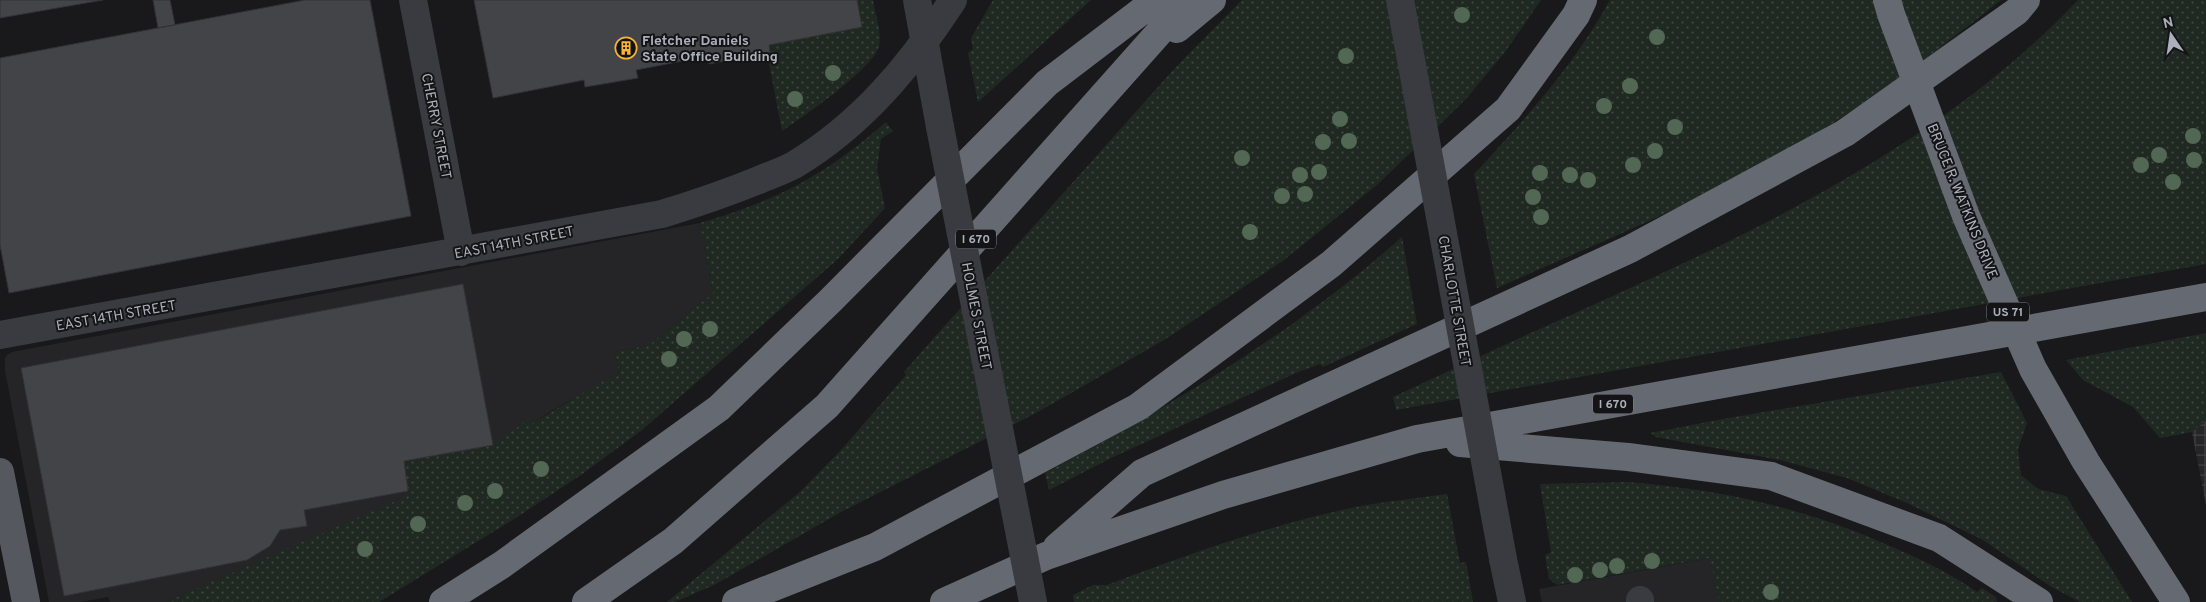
<svg xmlns="http://www.w3.org/2000/svg" width="2206" height="602" viewBox="0 0 2206 602" font-family="Overpass,sans-serif">
<style>
.built{fill:#252528}
.industrial{fill:url(#industrial-grid)}
.grass{fill:url(#grass-dots)}
.building{fill:#434448;stroke:#333337}
.lines{fill:none;stroke-linecap:round;stroke-linejoin:round}
.minor{stroke:#3a3b40;stroke-width:28}
.major{stroke:#55585f;stroke-width:28}
.highway{stroke:#656971;stroke-width:28}
.minor-bridge{stroke:#3a3b40;stroke-width:28}
.highway-bridge{stroke:#656971;stroke-width:28}
.tree{fill:#526754}
.labels{text-anchor:middle;stroke-width:4;stroke-linejoin:round;paint-order:stroke}
.shield{fill:#141416;stroke:#7e818a;stroke-width:1}
.shield-label{font-size:12px;font-weight:bold;fill:#abb0bb}
.poi-label{font-size:14px;font-weight:bold;fill:#abb0bb;stroke:#141416;text-anchor:start}
.street-label{font-size:14px;fill:#abb0bb;stroke:#141416}
</style>
<defs>
<pattern id="industrial-grid" width="8" height="8" patternUnits="userSpaceOnUse" patternTransform="scale(1.25)"><rect width="8" height="8" fill="#252528"/><path d="M0 4h8M4 0v8" fill="none" stroke="#424245"/></pattern>
<pattern id="grass-dots" width="8" height="8" patternUnits="userSpaceOnUse" patternTransform="scale(1.25)"><rect width="8" height="8" fill="#202921"/><path d="M2 2h.1M6 6h.1" fill="none" stroke="#3e463f" stroke-width="1.8" stroke-linecap="round"/></pattern>
</defs>
<rect width="100%" height="100%" fill="#19191b"/>
<path class="built" d="M700 223 713 293 649 345 615 352 619 373 551 411 473 463 410 495 166 602H110L108 597 81 602H49L5 371V358L7 355 12 352Z
M1711 558 1719 602H1542L1539 589Z"/>
<path class="industrial" d="M2206 420V505L2192 432Z"/>
<path class="grass" d="M857 0H873C875 14 882 32 879 46 874 68 803 117 782 131L767 53 770 52 769 45 862 27Z
M993 0H1091L978 102 968 53 973 49 971 38Z
M1242 0H1541L1505 52 1465 100 1378 184 1284 260 1164 340 1036 413 841 512 716 584 675 602H667L801 491 842 449 906 375 904 372 932 340 1175 68Z
M1610 0H2001C1927 59 1851 116 1768 162 1681 210 1588 247 1497 288L1474 174C1527 117 1572 68 1610 0Z
M2078 0H2206V264L1396 410 1393 397C1437 377 1480 356 1524 336 1721 247 1926 160 2078 0Z
M886 122 893 131 881 139 877 169 885 208 838 259 642 430 581 475 514 519 379 602H166L409 495 404 461 493 445 530 418 531 424 591 388 619 373 615 352 649 345 713 293 700 223C778 200 824 176 886 122Z
M1402 237 1417 324 1323 367 1320 364 1296 373 1111 458 1049 490 1045 473C1172 405 1294 333 1402 237Z
M2206 333V420L2192 432 2160 438 2133 407 2083 380 2066 360Z
M2001 372 2027 423 2018 449 2021 475 2038 489 2066 496 2132 602H2080L2050 586 1983 540 1907 503 1847 478 1780 460 1656 437 1650 433 1723 419Z
M1627 482C1722 490 1803 507 1890 546 1920 559 1950 573 1977 592L1982 588 1996 597 1997 602H1719L1710 558 1557 585 1549 579 1545 555 1551 552 1540 484Z
M1447 494 1460 563 1466 562 1473 602H1074L1073 595 1093 585H1107C1184 556 1261 528 1342 510 1376 502 1412 499 1447 494Z"/>
<path class="building" d="M0 0H103L0 18Z
M153 0H170L175 25 158 28Z
M305 0H370L411 216 9 293 0 245V58Z
M474 0H857L862 27 769 45 770 52 767 53 709 64 708 56 636 70 638 78 585 87 584 80 493 98Z
M463 284 493 445 404 461 408 491 304 510 307 526 280 530 270 546 247 560 64 596 21 368Z"/>
<g class="lines">
<path class="minor" d="M413 0 461 252
M917 0 940 127
M0 335 662 214C695 204 727 193 759 180 770 175 783 171 794 165 862 124 910 66 953 0
M1503 559 1512 602
M1640 600V602"/>
<path class="major" d="M0 472 26 602"/>
<path class="highway" d="M1177 29 1212 0
M1460 443 1628 457 1771 476 1939 538 2039 602
M1057 547 1142 473 1630 249 1845 133 2017 11 2026 0
M443 602 503 564 719 408 830 301 1047 83 1156 0
M586 602 673 541 827 406 1188 0
M736 602 875 547 1138 407 1331 264 1508 109 1576 15 1583 0
M944 602 1046 556 1223 495 1417 439 2206 297"/>
<path class="minor-bridge" d="M1400 0 1503 559
M940 127 1033 602"/>
<path class="highway-bridge" d="M1887 0 1891 14 1966 216 2033 369 2086 462 2176 602"/>
</g>
<g class="tree">
<circle cx="1462" cy="15" r="8"/>
<circle cx="1657" cy="37" r="8"/>
<circle cx="1346" cy="56" r="8"/>
<circle cx="833" cy="73" r="8"/>
<circle cx="1630" cy="86" r="8"/>
<circle cx="795" cy="99" r="8"/>
<circle cx="1604" cy="106" r="8"/>
<circle cx="1340" cy="119" r="8"/>
<circle cx="1675" cy="127" r="8"/>
<circle cx="2193" cy="136" r="8"/>
<circle cx="1349" cy="141" r="8"/>
<circle cx="1323" cy="142" r="8"/>
<circle cx="1655" cy="151" r="8"/>
<circle cx="2159" cy="155" r="8"/>
<circle cx="1242" cy="158" r="8"/>
<circle cx="2194" cy="160" r="8"/>
<circle cx="1633" cy="165" r="8"/>
<circle cx="2141" cy="165" r="8"/>
<circle cx="1319" cy="172" r="8"/>
<circle cx="1540" cy="173" r="8"/>
<circle cx="1300" cy="175" r="8"/>
<circle cx="1570" cy="175" r="8"/>
<circle cx="1588" cy="180" r="8"/>
<circle cx="2173" cy="182" r="8"/>
<circle cx="1305" cy="194" r="8"/>
<circle cx="1282" cy="196" r="8"/>
<circle cx="1533" cy="197" r="8"/>
<circle cx="1541" cy="217" r="8"/>
<circle cx="1250" cy="232" r="8"/>
<circle cx="710" cy="329" r="8"/>
<circle cx="684" cy="339" r="8"/>
<circle cx="669" cy="359" r="8"/>
<circle cx="541" cy="469" r="8"/>
<circle cx="495" cy="491" r="8"/>
<circle cx="465" cy="503" r="8"/>
<circle cx="418" cy="524" r="8"/>
<circle cx="365" cy="549" r="8"/>
<circle cx="1652" cy="561" r="8"/>
<circle cx="1617" cy="566" r="8"/>
<circle cx="1600" cy="570" r="8"/>
<circle cx="1575" cy="575" r="8"/>
<circle cx="1771" cy="592" r="8"/>
</g>
<defs>
<g id="building-ring" transform="scale(1.125)"><circle r="9.5" fill="#141416" stroke="#f7b435" stroke-width="1.5"/><path d="M-4-6H4V6H1V3H-1V6H-4ZM-2.5-4.3h1.7v1.8h-1.7ZM.8-4.3h1.7v1.8H.8ZM-2.5-1h1.7V.8h-1.7ZM.8-1h1.7V.8H.8Z" fill="#f7b435"/></g>
</defs>
<g fill-rule="evenodd">
<use href="#building-ring" x="626" y="48"/>
</g>
<g class="labels">
<g class="shield">
<rect x="956" y="229.5" width="40" height="19" rx="4"/>
<rect x="1987" y="302.5" width="42" height="19" rx="4"/>
<rect x="1593" y="394.5" width="40" height="19" rx="4"/>
</g>
<g class="shield-label">
<text x="976" y="243">I 670</text>
<text x="2008" y="316">US 71</text>
<text x="1613" y="408">I 670</text>
</g>
<g class="poi-label">
<text x="642" y="45">Fletcher Daniels<tspan x="642" dy="16">State Office Building</tspan></text>
</g>
<g class="street-label">
<text transform="translate(437 126) rotate(79)" y="5">CHERRY STREET</text>
<text transform="translate(1963 201) rotate(68)" y="5">BRUCE R. WATKINS DRIVE</text>
<text transform="translate(514 242) rotate(-11)" y="5">EAST 14TH STREET</text>
<text transform="translate(1455 301) rotate(80)" y="5">CHARLOTTE STREET</text>
<text transform="translate(116 315) rotate(-10)" y="5">EAST 14TH STREET</text>
<text transform="translate(977 316) rotate(79)" y="5">HOLMES STREET</text>
</g>
</g>
<g transform="translate(2171 35) rotate(347)" stroke="#141416" stroke-width="4" paint-order="stroke">
<path d="M0-4L9 19L0 12L-9 19Z" fill="#abb0bb"/>
<text y="-8" font-size="14" font-weight="bold" text-anchor="middle" fill="#abb0bb">N</text>
</g>
</svg>
